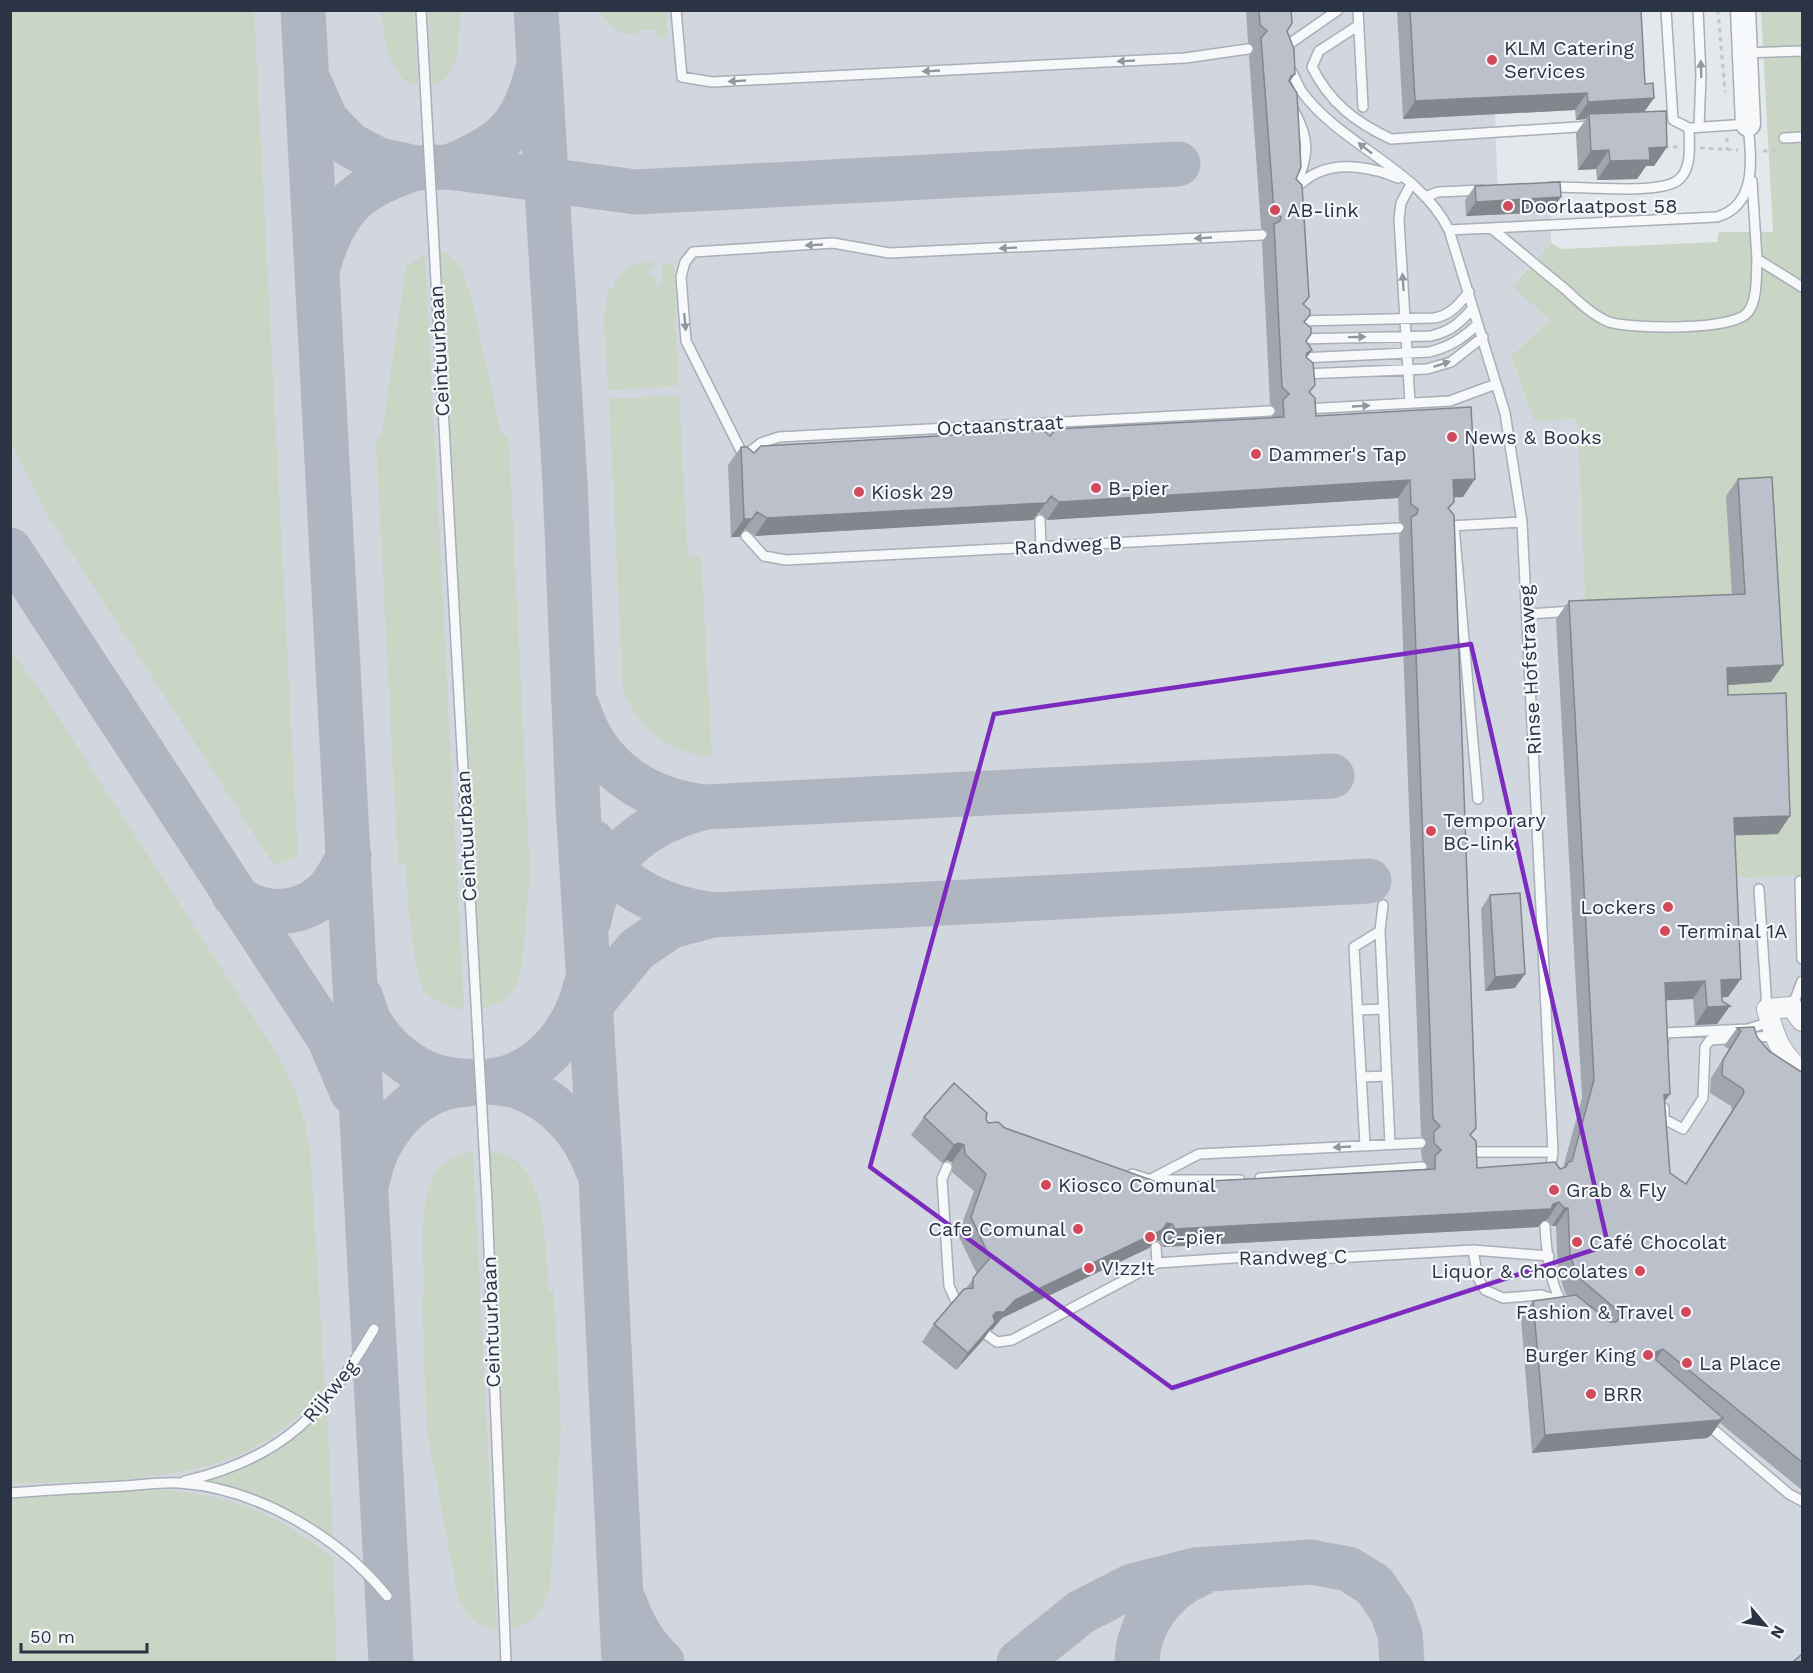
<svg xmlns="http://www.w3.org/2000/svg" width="1813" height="1673" viewBox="0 0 1813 1673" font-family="'Work Sans',sans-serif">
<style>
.built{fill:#d2d6de}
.green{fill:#c9d6c5}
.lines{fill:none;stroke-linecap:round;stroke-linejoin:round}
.taxiway{stroke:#b0b6c1;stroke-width:45}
.service-casing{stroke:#a9aeb7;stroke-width:12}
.minor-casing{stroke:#a9aeb7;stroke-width:22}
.tertiary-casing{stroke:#a9aeb7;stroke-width:27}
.path{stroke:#c2c5cb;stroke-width:3;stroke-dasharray:4.5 4.5;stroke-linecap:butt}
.service{stroke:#f7f8fa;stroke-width:9}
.minor{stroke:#f7f8fa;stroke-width:20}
.tertiary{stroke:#f7f8fa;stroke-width:24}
.wall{fill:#a1a5ae}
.shaded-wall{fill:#83868d}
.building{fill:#bbc0ca;stroke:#83868d;stroke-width:1.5}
.oneway{fill:#9196a0}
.marked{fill:none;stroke:#7b2cbf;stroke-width:4.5;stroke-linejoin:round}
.poi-dot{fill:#d1495b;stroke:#f4f6f9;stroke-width:2}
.labels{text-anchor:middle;stroke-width:4.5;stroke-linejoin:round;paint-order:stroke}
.poi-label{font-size:20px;fill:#2b3445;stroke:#f4f6f9;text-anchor:start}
.street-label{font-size:20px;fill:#2b3445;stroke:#f4f6f9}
</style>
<rect width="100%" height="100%" fill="#e4e7ec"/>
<path class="built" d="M11 11H1399L1403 118 1495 114 1498 198 1466 216 1551 212V243L1518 278 1550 320 1511 356 1534 421 1577 419 1586 619 1744 878 1802 875V1662H11Z"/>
<path class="green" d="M11 10 254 11 298 857 274 865 46 513 11 443Z
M380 11H414L418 86C387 81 386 35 380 11Z
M428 11H461C458 34 462 79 432 85Z
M600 11H666L668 38H659L654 30H642L637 36C619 33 608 27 600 11Z
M1761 11H1802V875L1744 878 1723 865 1586 619 1577 419 1534 421 1511 356 1550 320 1512 286 1551 243 1562 249 1717 242 1719 232H1773Z
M440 252 448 254 462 268 473 304 501 433 508 436 511 482 530 872 522 968 515 988 505 1000 480 1010Z
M425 254 464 1010C451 1007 436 1003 426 993 412 977 408 889 405 864H398L376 442 382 432 406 266Z
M654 261V269L649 270 650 277H655L656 287 661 285V265L674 263 678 386 608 390 604 318 609 289H613C619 267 633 265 654 261Z
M679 395 688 557 701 556 712 758C662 747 648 737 623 692L609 399Z
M11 651 45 697 279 1057C295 1086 304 1113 310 1147L325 1389C307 1407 291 1424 270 1438 200 1485 92 1480 11 1484Z
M487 1151C500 1152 513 1155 521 1165 545 1190 547 1257 549 1291H554L561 1431 550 1586C545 1606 535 1625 512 1628Z
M473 1152 497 1629C476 1627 467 1616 458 1598L427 1430 422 1298 425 1296C423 1264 417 1193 439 1168 448 1158 460 1154 473 1152Z
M327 1409 333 1539C294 1510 255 1492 207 1481L272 1454Z
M158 1490C232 1494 275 1513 333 1558L337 1662H11V1498Z"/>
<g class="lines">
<path class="taxiway" d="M303 10 391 1662
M536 10 565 482 578 806 601 1179 624 1662
M310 84 326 120 350 145 379 160 416 168 449 167 636 192 1178 164
M449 167C501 146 523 129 537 72
M319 263C337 204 359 187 416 168
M10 550 329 1038 352 1092
M578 708C596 767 645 801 706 807L1332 776
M593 842C616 889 664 908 713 915
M234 895C259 917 297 917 323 895 335 885 342 869 349 856
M589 920C601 856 645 822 706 807
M360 996C364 1005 366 1017 372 1026 389 1053 420 1077 453 1080 473 1083 496 1080 516 1086 555 1099 583 1130 597 1168
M580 1018 637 949 671 926 713 915 1369 881
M368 1179C375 1138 407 1097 448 1087 467 1083 488 1083 506 1078 549 1065 576 1026 586 985
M625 1603C633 1627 644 1645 662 1662
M1019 1662 1081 1612 1132 1586 1195 1570 1311 1562 1348 1569 1374 1585 1392 1611 1400 1634 1402 1662
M1137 1662C1138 1624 1164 1588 1200 1574"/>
<g class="service-casing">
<path id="service" d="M421 10 487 1202 506 1662
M676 10 682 77 712 82 1185 58 1248 49
M1358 10 1363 107
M1698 10 1701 75 1699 127
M1359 25 1319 51 1312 67C1330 103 1355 122 1391 139L1592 126
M1282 49 1338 10
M1745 53 1802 51
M1289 67C1294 75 1297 84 1302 92 1342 146 1419 169 1449 230L1505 413 1522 522 1553 1152 1550 1174
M1293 109C1310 139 1309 154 1296 186
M1784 138 1802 137
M1752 181 1757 259 1802 287
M1551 187C1578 186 1656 195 1677 181 1693 170 1689 144 1689 128
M1295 188C1302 183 1310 175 1319 172 1343 162 1375 168 1398 178
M1425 197 1438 192 1483 190
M1491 228C1516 248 1540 269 1565 289 1578 301 1593 316 1609 322 1630 329 1735 331 1748 312 1758 299 1756 275 1757 259
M1449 230 1717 217C1758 205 1751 158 1748 124L1689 128 1673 120 1666 10
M1297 321 1434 318C1451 315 1458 305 1469 292
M1298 339 1431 336C1451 331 1460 323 1473 308
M1300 358 1429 352C1450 347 1463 338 1478 324
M1303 374 1427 369 1451 362 1483 337
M1410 403 1399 219 1401 203 1411 184
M1305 409 1450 401 1496 384
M743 455 686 341 681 277 685 262 693 252 833 243 889 253 1262 235
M743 457 761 443 779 437 1270 411
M1040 520 1041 546
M1450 526 1522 522
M1454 526 1478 799
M746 536 764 556 786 560 1399 528
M1528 614 1574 611
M1802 881H1800L1802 959
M1759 889 1767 1009
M1380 931 1383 905
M1792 1007 1802 981
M1358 1010 1384 1009
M1664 1040V1033L1748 1029 1770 1022
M1362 1077 1387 1076
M1664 1108V1119L1683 1129 1703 1098 1705 1047 1710 1040 1774 1036
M1365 1145 1354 947 1380 931 1390 1144
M1466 1152H1553
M947 1167 942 1179 949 1286 956 1301
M1132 1174 1151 1180H1240
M1153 1178 1199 1154 1421 1143
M1260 1178 1422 1167
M1545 1226C1546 1246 1550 1293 1566 1306
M1156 1247 1157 1263
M1473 1250 1478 1278 1485 1290 1503 1298 1541 1295 1560 1301
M987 1335 997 1342 1012 1340 1157 1263 1247 1257 1317 1259 1473 1250 1549 1256
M1707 1424 1789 1494 1802 1501
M185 1481C284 1458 324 1413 374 1329
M10 1493C48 1490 86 1488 124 1486 142 1485 161 1482 179 1483 257 1488 338 1536 387 1596"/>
</g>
<g class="minor-casing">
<path id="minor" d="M1802 1021 1792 1007 1767 1009C1775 1038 1779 1052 1802 1072"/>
</g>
<g class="tertiary-casing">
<path id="tertiary" d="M1743 10 1748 124"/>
</g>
<path class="path" d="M1718 10 1725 92
M1727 138V150
M1664 147H1678
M1700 148 1738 150
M1763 151H1780"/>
<use href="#service" class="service"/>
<use href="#minor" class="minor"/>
<use href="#tertiary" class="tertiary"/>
</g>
<path class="wall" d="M1246 10H1291L1287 31 1295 74 1289 82 1296 179 1309 297 1303 305 1309 393 1316 416 1463 497H1454V502L1449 509 1476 1128 1470 1136 1477 1168 1560 1169 1563 1168 1582 1098 1556 619 1569 601 1732 595 1726 496 1738 479 1771 682 1728 685V695L1778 834 1734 835 1728 997H1721L1722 1001 1730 1006 1717 1024 1695 1025 1693 999 1666 1000 1670 1094 1664 1102 1670 1173 1686 1184 1732 1110 1731 1106 1710 1093 1711 1078 1729 1049 1724 1046 1737 1028 1757 1037 1769 1051 1803 1073V1491L1720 1423 1711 1435 1707 1438 1532 1453 1521 1318 1533 1301 1568 1296 1565 1293 1558 1271 1556 1226H1552L1547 1220 1543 1221 1538 1227 1518 1228 1163 1247 1159 1241 1155 1240 1149 1248 1002 1318 992 1330H990L983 1340 956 1370 922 1342 934 1324 966 1288 977 1274 958 1235 974 1191 952 1172V1162L947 1160 942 1163 911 1135 924 1117 986 1119 988 1123 1164 1190 1167 1189 1171 1183 1425 1169 1428 1166 1422 1160 1421 1150 1427 1142 1421 1136 1399 535 1405 526 1399 521 1398 498 1047 520 1039 513 1033 520 755 536 745 529 739 537H731L728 465 741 447 754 453 1050 436 1271 418 1276 410 1270 404 1262 242 1268 233 1261 228 1249 56 1254 48 1248 42Z
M1397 10H1641L1645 84 1654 98 1644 112 1667 147 1654 166H1646L1637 179 1597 180 1596 169 1578 170 1576 133 1586 119 1576 120 1575 110 1403 119Z
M1475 186 1551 212 1466 216 1465 200Z
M1490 895 1515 988 1485 991 1481 909Z"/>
<path class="shaded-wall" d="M1295 74 1283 91 1291 76Z
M1587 93 1575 110 1403 119 1415 101Z
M1654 98 1642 115 1589 114 1586 119 1576 120 1588 102Z
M1667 147 1654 166H1646L1637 179 1597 180 1610 161 1649 148Z
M1609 150 1596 169 1578 170 1591 151Z
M1561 197 1551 212 1466 216 1476 202Z
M1312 350 1300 367 1307 353Z
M1475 479 1463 497 1441 498 1453 480Z
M1410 480 1398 498 1047 520 1059 502Z
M1051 496 1033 520 755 536 767 518Z
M757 512 739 537H731L744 519Z
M1783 665 1771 682 1714 686 1727 668Z
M1790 816 1778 834 1721 836 1734 818Z
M1525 974 1515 988 1485 991 1495 977Z
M1741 979 1728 997 1708 998 1721 980Z
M1705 981 1693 999 1653 1001 1665 983Z
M1730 1006 1717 1024 1695 1025 1707 1007Z
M1670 1094 1657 1112 1664 1095Z
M959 1143 964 1145 952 1162 947 1160 942 1163 954 1145Z
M1559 1202 1547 1220 1543 1221 1538 1227 1163 1247 1175 1229 1553 1204Z
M1564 1208H1568L1556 1226H1552Z
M1167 1223 1172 1224 1159 1241 1155 1240 1149 1248 1002 1318 992 1330H990L983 1340 956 1370 996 1312 1015 1300Z
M1663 1349 1651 1367 1656 1352Z
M1723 1418 1711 1435 1707 1438 1532 1453 1545 1435Z"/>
<path class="building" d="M1259 10H1291L1292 23 1287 31 1294 49 1295 74 1291 76 1289 81 1297 93 1301 167 1296 179 1302 185 1309 297 1303 304 1310 310V315L1304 322 1311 328V334L1306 341 1312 350 1307 353 1306 357 1313 363 1315 385 1309 392 1315 398 1316 416 1471 407 1475 479 1453 480 1454 502 1448 508 1454 515 1476 1128 1470 1135 1476 1141 1477 1168 1555 1162 1560 1169 1566 1167 1568 1162 1572 1161 1594 1080 1569 601 1745 594 1738 479 1772 477 1783 665 1727 668 1728 695 1786 693 1790 816 1734 818 1741 979 1721 980 1722 1001 1730 1006 1707 1007 1705 981 1665 983 1670 1094 1664 1095 1670 1173 1686 1184 1744 1093 1743 1089 1722 1075 1723 1060 1741 1031 1737 1028 1754 1027 1757 1037 1769 1051 1803 1073V1463L1663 1349 1656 1352V1360L1723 1418 1719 1420 1545 1435 1533 1301 1576 1295 1610 1322H1616L1620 1317 1618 1311 1577 1276 1570 1254 1568 1208H1564L1559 1202 1553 1204 1551 1209 1531 1210 1175 1229 1172 1224 1167 1223 1162 1230 1015 1300 1004 1312H996L993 1316 995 1322 968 1353 934 1324 964 1289 973 1288V1278L990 1258 971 1217 986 1174 965 1154 964 1145 959 1143 954 1145 924 1117 954 1083 987 1113 986 1119 988 1123 998 1122 1005 1128 1157 1182 1159 1188 1164 1190 1168 1189 1171 1183 1435 1169V1156L1441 1150 1434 1143V1132L1440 1126 1433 1119 1411 517 1417 514 1418 509 1411 504 1410 480 1059 502 1051 496 1046 503 767 518 757 512 752 519H744L741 447H747L754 453 761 446 1043 430 1050 436 1056 429 1284 417 1283 400 1289 394 1282 387 1274 224 1280 221 1281 217 1274 211 1261 38 1267 31 1260 25Z
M1410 10H1641L1645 84 1653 83 1654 98 1588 102 1587 93 1415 101Z
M1666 111 1667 147 1649 148 1650 160 1610 161 1609 150 1591 151 1589 114Z
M1560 182 1561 197 1476 202 1475 186Z
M1520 893 1525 974 1495 977 1490 895Z
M1802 1654H1803V1662H1793Z"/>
<defs><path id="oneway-solid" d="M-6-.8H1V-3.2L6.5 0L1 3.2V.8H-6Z" transform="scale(1.5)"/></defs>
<g class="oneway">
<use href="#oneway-solid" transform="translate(1126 61) rotate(177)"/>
<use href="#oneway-solid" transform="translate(1701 69) rotate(-92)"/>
<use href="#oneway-solid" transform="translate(931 71) rotate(177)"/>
<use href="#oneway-solid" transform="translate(737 81) rotate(177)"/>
<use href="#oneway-solid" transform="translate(1365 148) rotate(-142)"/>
<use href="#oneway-solid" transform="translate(1203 238) rotate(177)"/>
<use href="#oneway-solid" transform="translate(814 245) rotate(177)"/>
<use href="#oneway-solid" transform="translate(1008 248) rotate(177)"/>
<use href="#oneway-solid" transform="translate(1403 282) rotate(-94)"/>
<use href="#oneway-solid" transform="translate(685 322) rotate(85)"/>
<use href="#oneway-solid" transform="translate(1357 337) rotate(-1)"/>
<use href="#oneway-solid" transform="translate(1442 364) rotate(-18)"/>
<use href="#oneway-solid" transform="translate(1361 406) rotate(-3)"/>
<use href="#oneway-solid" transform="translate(1342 1147) rotate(177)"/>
</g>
<path class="marked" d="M1471 644 1608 1245 1172 1388 870 1167 994 714Z"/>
<g class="poi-dot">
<circle cx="1492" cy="60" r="6"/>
<circle cx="1508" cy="206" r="6"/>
<circle cx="1275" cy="210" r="6"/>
<circle cx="1452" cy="437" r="6"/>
<circle cx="1256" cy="454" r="6"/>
<circle cx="1096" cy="488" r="6"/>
<circle cx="859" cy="492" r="6"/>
<circle cx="1431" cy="831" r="6"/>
<circle cx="1668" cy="907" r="6"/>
<circle cx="1665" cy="931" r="6"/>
<circle cx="1046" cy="1185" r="6"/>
<circle cx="1554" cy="1190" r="6"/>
<circle cx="1078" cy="1229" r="6"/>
<circle cx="1150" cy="1237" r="6"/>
<circle cx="1577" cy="1242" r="6"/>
<circle cx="1089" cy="1268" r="6"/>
<circle cx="1640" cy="1271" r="6"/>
<circle cx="1686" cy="1312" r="6"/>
<circle cx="1648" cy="1355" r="6"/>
<circle cx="1687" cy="1363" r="6"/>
<circle cx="1591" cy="1394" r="6"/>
</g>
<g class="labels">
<g class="poi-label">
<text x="1504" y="55">KLM Catering<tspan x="1504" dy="23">Services</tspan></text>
<text x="1520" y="213">Doorlaatpost 58</text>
<text x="1287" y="217">AB-link</text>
<text x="1464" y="444">News &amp; Books</text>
<text x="1268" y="461">Dammer's Tap</text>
<text x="1108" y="495">B-pier</text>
<text x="871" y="499">Kiosk 29</text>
<text x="1443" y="827">Temporary<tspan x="1443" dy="23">BC-link</tspan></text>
<text x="1656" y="914" text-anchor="end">Lockers</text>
<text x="1677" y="938">Terminal 1A</text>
<text x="1058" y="1192">Kiosco Comunal</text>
<text x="1566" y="1197">Grab &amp; Fly</text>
<text x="1066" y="1236" text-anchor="end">Cafe Comunal</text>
<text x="1162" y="1244">C-pier</text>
<text x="1589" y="1249">Café Chocolat</text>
<text x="1101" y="1275">V!zz!t</text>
<text x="1628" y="1278" text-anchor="end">Liquor &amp; Chocolates</text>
<text x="1674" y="1319" text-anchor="end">Fashion &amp; Travel</text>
<text x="1636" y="1362" text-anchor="end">Burger King</text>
<text x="1699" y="1370">La Place</text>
<text x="1603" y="1401">BRR</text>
</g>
<g class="street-label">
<text transform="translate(439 351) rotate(-93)" y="7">Ceintuurbaan</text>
<text transform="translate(1000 425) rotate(-3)" y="7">Octaanstraat</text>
<text transform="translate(1068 545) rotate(-3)" y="7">Randweg B</text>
<text transform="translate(1530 670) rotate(-93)" y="7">Rinse Hofstraweg</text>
<text transform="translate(466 836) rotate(-93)" y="7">Ceintuurbaan</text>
<text transform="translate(1293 1257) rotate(-1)" y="7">Randweg C</text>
<text transform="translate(491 1322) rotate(-92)" y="7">Ceintuurbaan</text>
<text transform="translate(330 1391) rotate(-51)" y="7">Rijkweg</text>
</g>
</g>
<rect width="1813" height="1673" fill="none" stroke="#2b3445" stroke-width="24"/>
<g transform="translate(1765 1625) rotate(119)" stroke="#f4f6f9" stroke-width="4.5" paint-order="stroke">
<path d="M0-4.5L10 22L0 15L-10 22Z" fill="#2b3445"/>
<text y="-9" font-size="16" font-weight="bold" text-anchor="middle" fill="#2b3445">N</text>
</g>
<path d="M21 1643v9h126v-9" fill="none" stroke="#2b3445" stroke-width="3"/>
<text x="30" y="1643" font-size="18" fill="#2b3445" stroke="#f4f6f9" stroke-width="4.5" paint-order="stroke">50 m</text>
</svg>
